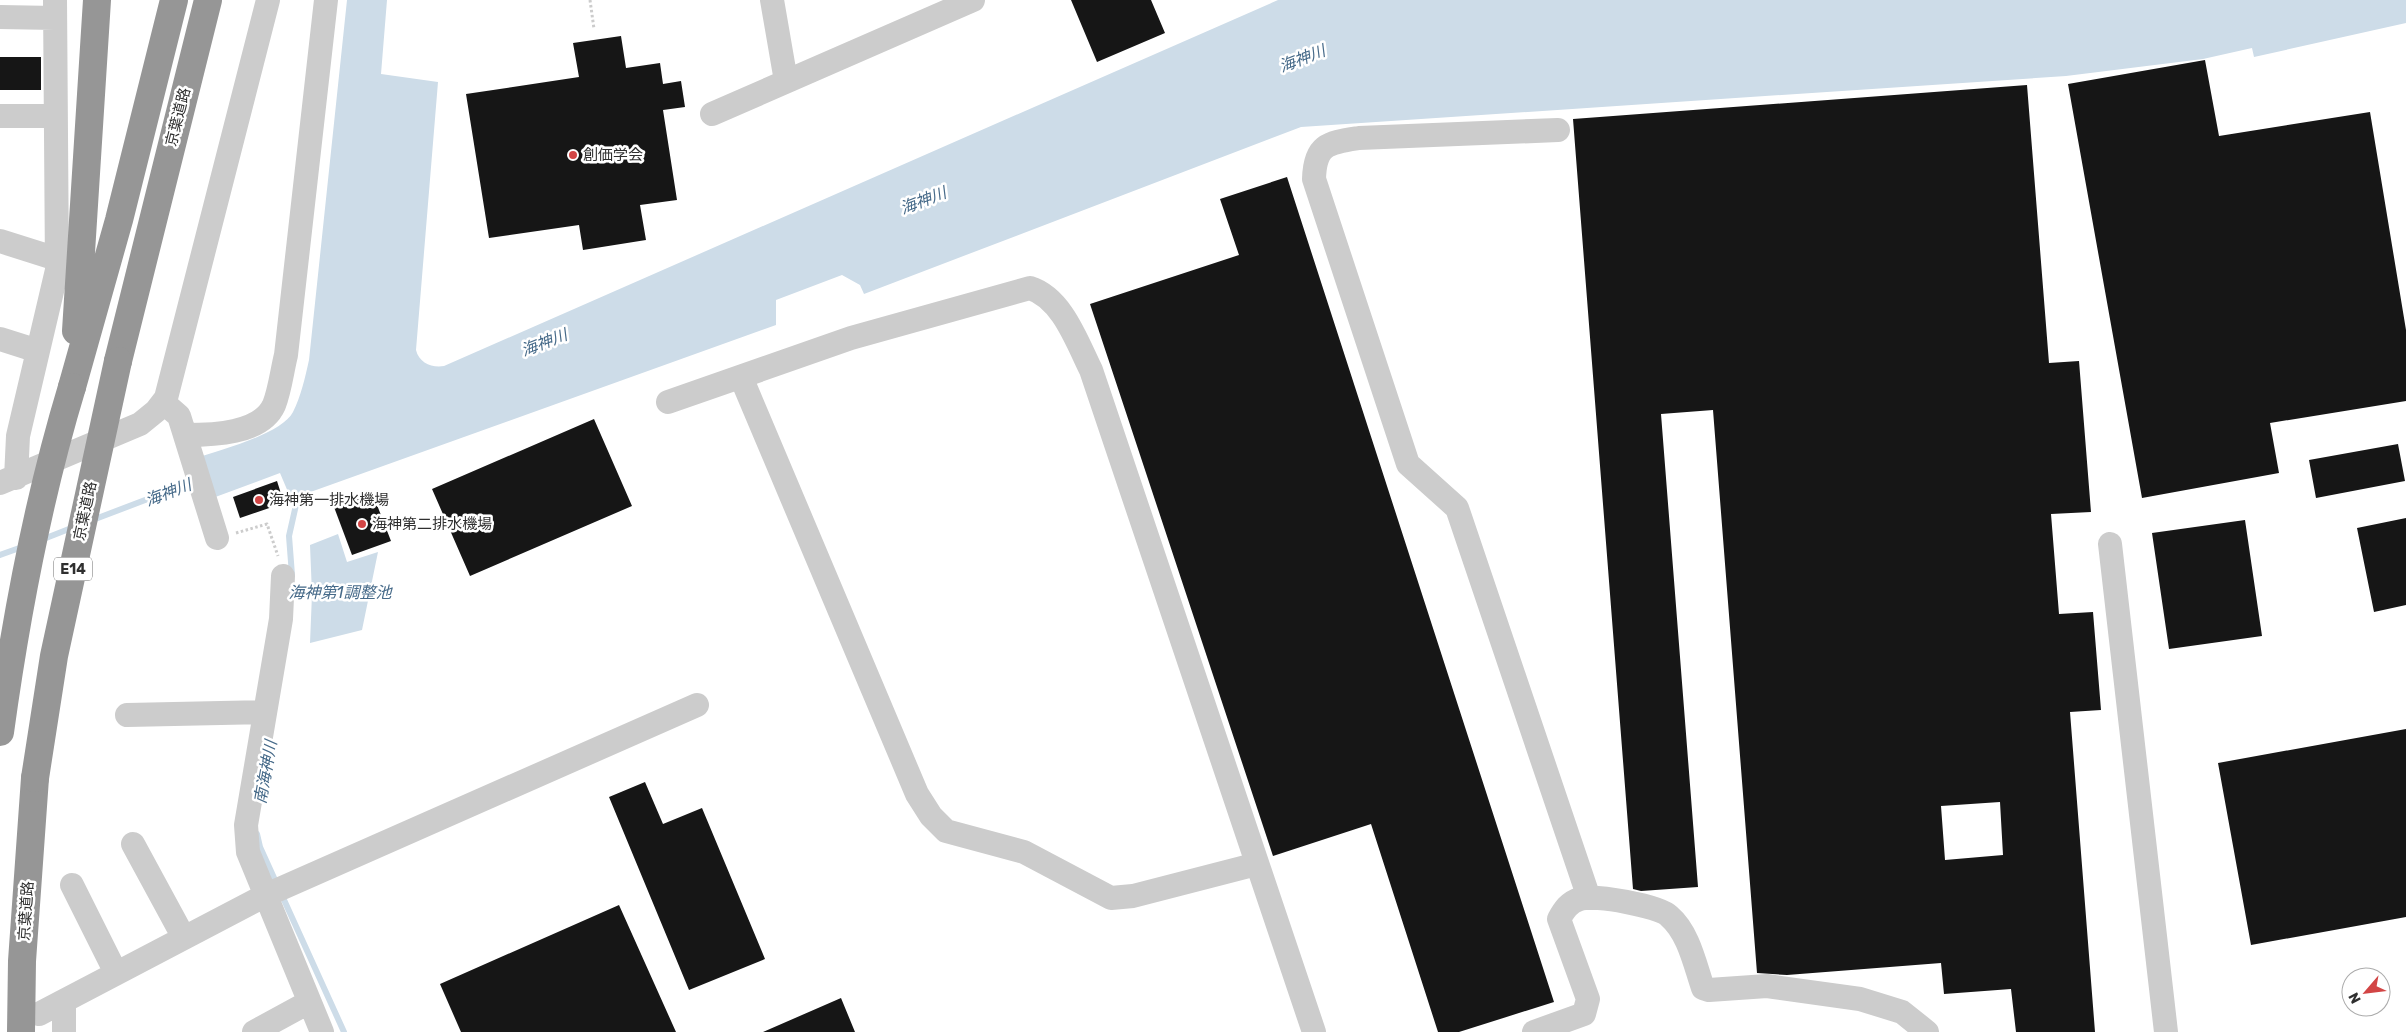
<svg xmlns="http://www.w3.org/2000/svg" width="2406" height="1032" viewBox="0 0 2406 1032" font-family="Rubik,'Noto Sans JP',sans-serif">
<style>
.water{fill:#cddce8}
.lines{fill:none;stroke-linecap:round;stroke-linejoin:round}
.stream{stroke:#cddce8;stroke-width:6}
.building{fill:#161616;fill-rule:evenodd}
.path{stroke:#ccc;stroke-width:3;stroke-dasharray:2.5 2.5;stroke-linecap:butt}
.minor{stroke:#ccc;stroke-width:24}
.highway{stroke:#969696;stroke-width:28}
.highway-bridge{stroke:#969696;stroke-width:28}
.poi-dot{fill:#d24545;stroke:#fff;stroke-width:2}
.labels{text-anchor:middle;stroke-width:5;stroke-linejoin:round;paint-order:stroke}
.shield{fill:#fff;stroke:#6d6d6d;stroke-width:1}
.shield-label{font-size:14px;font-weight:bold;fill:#2f2f2f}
.street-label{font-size:15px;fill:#2f2f2f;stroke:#fff}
.poi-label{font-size:15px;fill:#2f2f2f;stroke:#fff;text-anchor:start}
.water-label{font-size:16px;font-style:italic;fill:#466a89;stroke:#fff}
</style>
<rect width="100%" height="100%" fill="#fff"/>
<path class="water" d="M347 0H387L381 74 438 82 416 350C419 363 432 368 444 366L1278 0H2406V23L2254 57 2252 48 2203 59 2066 76 1301 127 864 294 860 285 842 275 776 300V325L291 499 280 473 210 499 196 458C220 450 282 434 293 412 301 396 305 378 309 360Z
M338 534 347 562 378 552 362 630 310 643 312 594 310 545Z"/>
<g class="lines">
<path class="stream" d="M90 521 195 481
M41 540 74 527
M0 555 25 546
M292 575 289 536 298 496
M257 834 260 847 344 1032"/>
</g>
<path class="building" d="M1071 0H1151L1165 33 1097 62Z
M621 36 626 68 660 63 663 84 681 81 685 107 663 110 677 200 640 205 646 240 583 250 579 225 489 238 466 94 579 77 573 43Z
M0 57H41V90H0Z
M2205 60 2219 136 2370 112 2406 330V401L2270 423 2279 473 2142 498 2068 84Z
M2027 85 2049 363 2079 361 2091 512 2051 514 2059 614 2093 612 2101 710 2070 712 2095 1032H2016L2011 989 1944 994 1941 963 1787 975 1757 973 1713 410 1661 414 1698 887 1641 891 1633 889 1573 119ZM2000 802 2003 855 1945 860 1941 806Z
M1287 177 1554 1002 1459 1032H1438L1371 824 1273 856 1090 304 1239 255 1220 199Z
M594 419 632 506 470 576 432 489Z
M2398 444 2405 481 2316 498 2309 460Z
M277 481 284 503 240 518 233 497Z
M372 492 391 541 352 555 334 507Z
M2406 518V605L2374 612 2357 528Z
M2245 520 2262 636 2169 649 2152 533Z
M2406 729V917L2251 945 2218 763Z
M645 782 663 824 702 808 765 959 689 990 609 797Z
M619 905 676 1032H461L440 984Z
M841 998 855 1032H763Z"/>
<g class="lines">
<path class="path" d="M590 0 594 29
M236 533 267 524 278 556"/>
<path class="minor" d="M772 0 786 81
M0 17 55 18
M712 114 973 0
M0 116H55
M1558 130 1359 138C1328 143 1315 144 1314 179L1408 464 1457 508 1589 898
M0 241 57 259
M0 339 38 351
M741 377 917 794 931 816 946 831 1024 852 1111 898 1133 896 1257 864
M163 402 179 416 217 538
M668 402 851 338 1030 288C1062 298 1077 342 1091 370L1314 1032
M185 435C212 435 261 434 274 405 280 390 282 371 286 355L326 0
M16 478 18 436 57 270 55 0
M0 483 140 424 156 411 166 398 268 0
M2110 544 2166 1032
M283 576 281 619 246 825 248 852 322 1032
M127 715 265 712
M133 844 184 938
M72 885 116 973
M64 1001V1032
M39 1014 264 896 697 705
M254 1032 309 1002
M1534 1032 1584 1014 1588 999 1559 919C1564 910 1569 902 1580 899 1594 894 1659 906 1669 916 1689 933 1695 965 1703 988L1709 990 1767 986 1860 999 1902 1012 1927 1032"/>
<path class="highway" d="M76 331 97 0
M118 361 208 0
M72 387 119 220 174 0
M21 1032 22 961 35 778"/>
<path class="highway-bridge" d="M0 732C16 616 38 499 72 387
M35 778 54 656 118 361"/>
</g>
<g class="poi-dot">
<circle cx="573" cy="155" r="5"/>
<circle cx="259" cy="500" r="5"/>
<circle cx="362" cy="524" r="5"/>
</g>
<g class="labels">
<rect class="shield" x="54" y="557.5" width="38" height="23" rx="4"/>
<g class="shield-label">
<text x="73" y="574">E14</text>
</g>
<g class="street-label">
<text transform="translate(178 117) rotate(-76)" y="5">京葉道路</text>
<text transform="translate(85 511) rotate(-78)" y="5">京葉道路</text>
<text transform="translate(26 911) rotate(-86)" y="5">京葉道路</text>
</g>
<g class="poi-label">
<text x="583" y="160">創価学会</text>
<text x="269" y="505">海神第一排水機場</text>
<text x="372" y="529">海神第二排水機場</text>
</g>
<g class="water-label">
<text transform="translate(1302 58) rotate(-21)" y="6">海神川</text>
<text transform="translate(923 200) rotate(-21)" y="6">海神川</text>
<text transform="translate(544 342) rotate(-21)" y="6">海神川</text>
<text transform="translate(168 492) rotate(-21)" y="6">海神川</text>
<text x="340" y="598">海神第1調整池</text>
<text transform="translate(265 772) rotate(-80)" y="6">南海神川</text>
</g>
</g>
<g transform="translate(2366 992) rotate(242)"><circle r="24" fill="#ffffff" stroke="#acacac"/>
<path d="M0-4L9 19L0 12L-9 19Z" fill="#d24545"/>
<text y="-8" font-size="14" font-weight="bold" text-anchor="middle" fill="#2f2f2f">N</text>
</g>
</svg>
